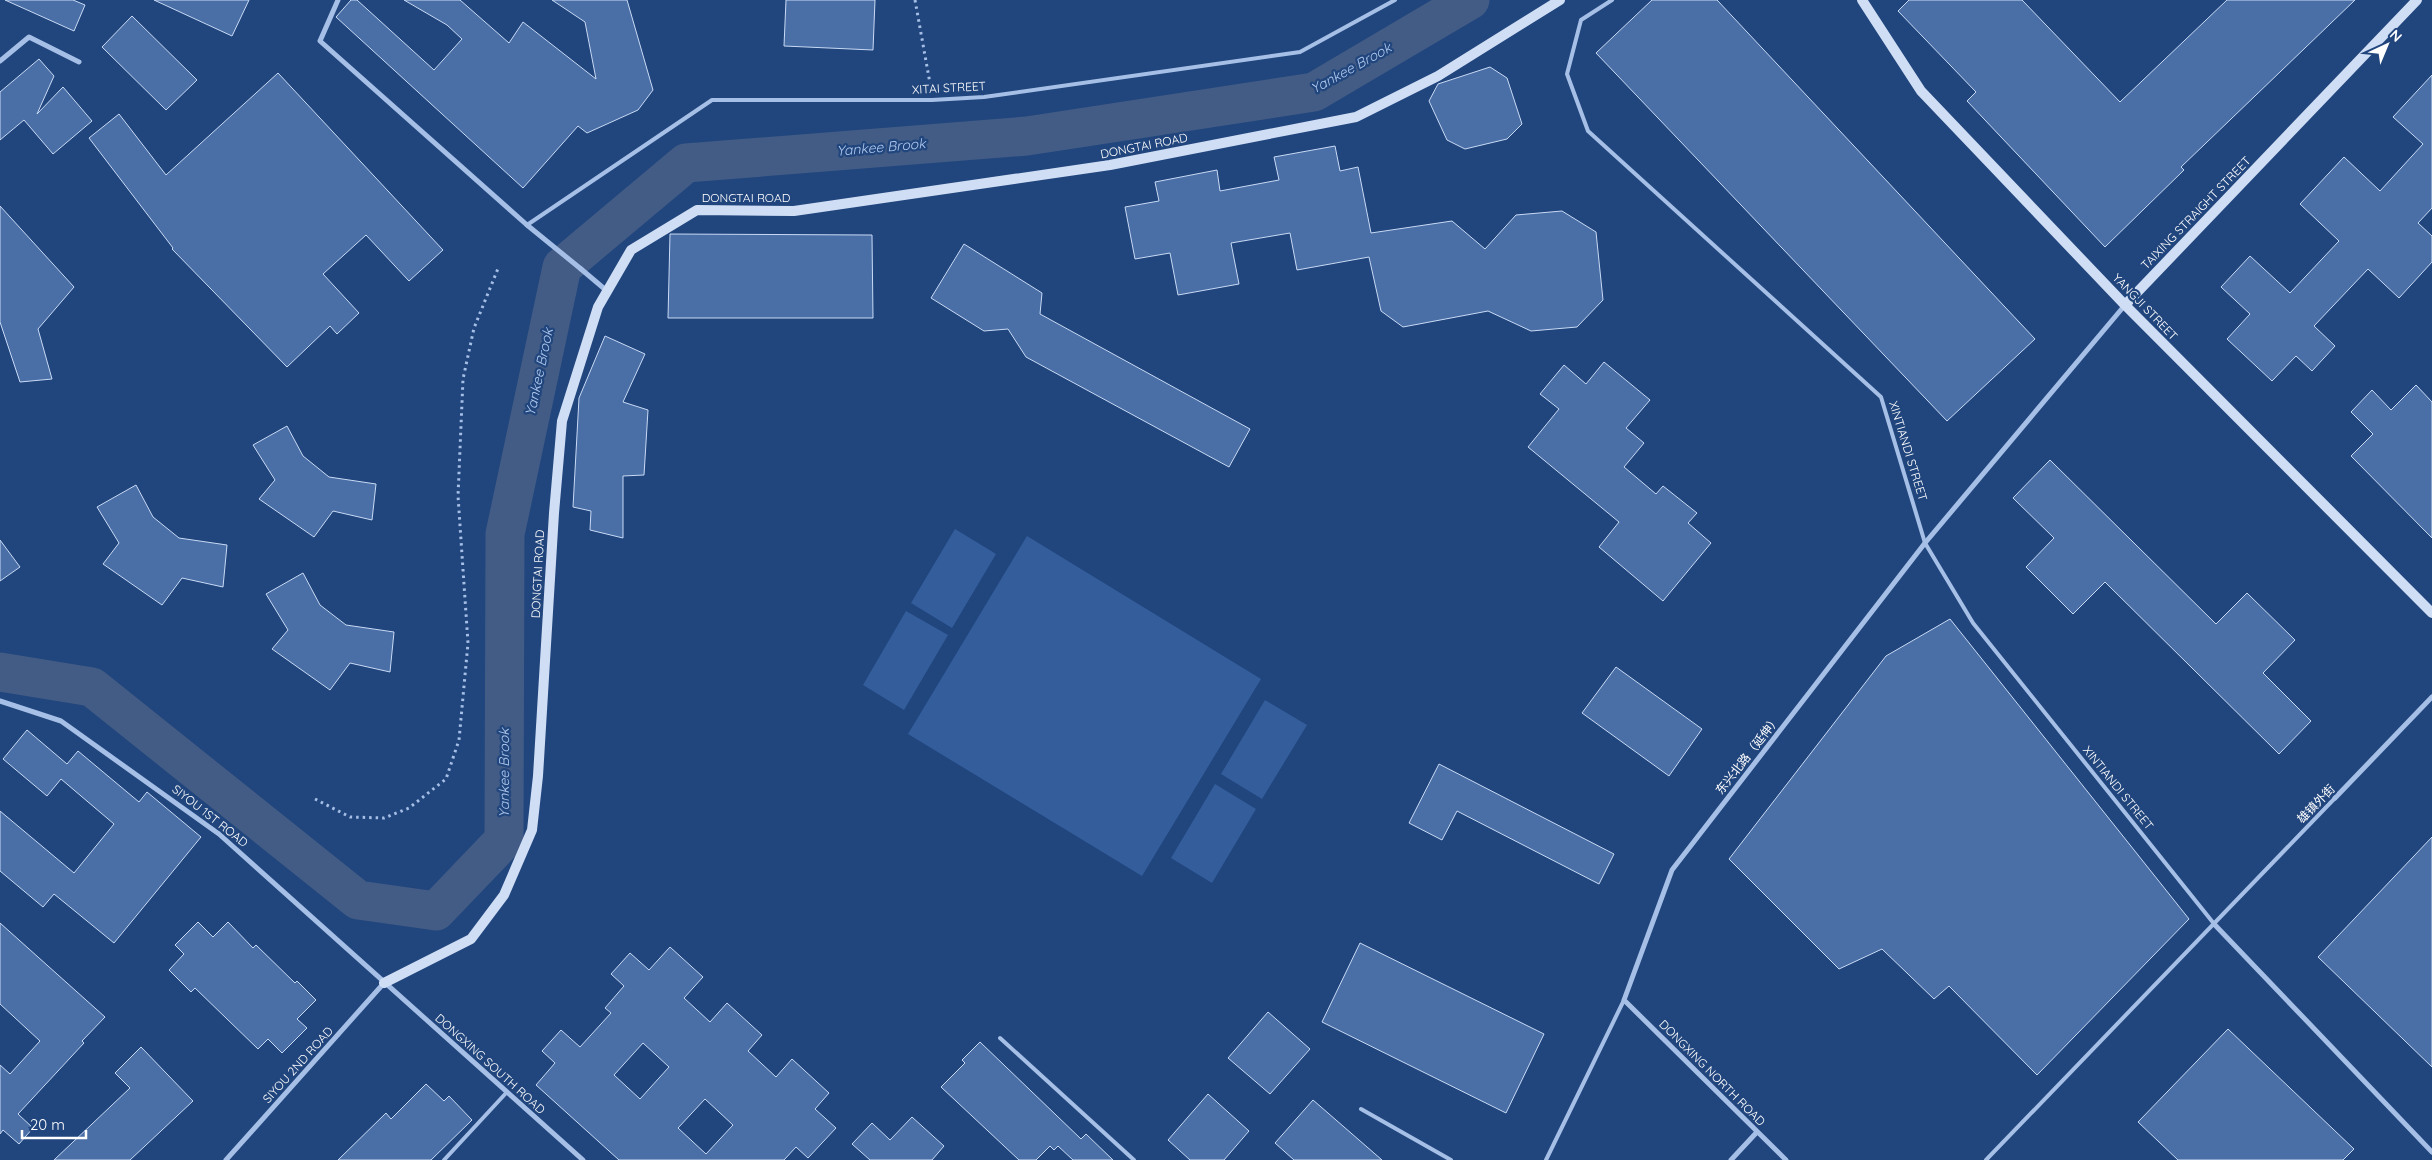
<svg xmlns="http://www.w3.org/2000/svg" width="2432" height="1160" viewBox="0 0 2432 1160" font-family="Quicksand,'Noto Sans SC',sans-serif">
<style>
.green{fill:#345e9b}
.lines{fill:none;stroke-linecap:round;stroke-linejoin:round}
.river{stroke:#425c85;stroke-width:39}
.building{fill:#4a6fa6;stroke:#c8daf5;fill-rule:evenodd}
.path{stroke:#a5bfe6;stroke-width:3;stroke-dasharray:2.5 4;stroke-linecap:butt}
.lane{stroke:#a5bfe6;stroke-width:4}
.street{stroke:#a5bfe6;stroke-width:5}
.secondary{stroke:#cfdef5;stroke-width:10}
.street-bridge{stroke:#a5bfe6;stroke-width:5}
.labels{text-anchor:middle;stroke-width:4.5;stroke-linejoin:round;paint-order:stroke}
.street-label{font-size:12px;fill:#fff;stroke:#21457d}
.water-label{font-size:14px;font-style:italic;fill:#b0c9ee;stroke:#21457d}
</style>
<rect width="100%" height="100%" fill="#21457d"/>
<path class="green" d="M955 529 996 554 952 628 911 603Z
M1027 536 1261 679 1142 876 908 734Z
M906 611 948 635 904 710 863 685Z
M1265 700 1307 725 1262 799 1221 774Z
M1215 784 1256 809 1212 883 1171 858Z"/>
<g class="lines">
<path class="river" d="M0 672 92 687 358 900 436 911 504 840 505 534 562 267 686 163 1027 136 1314 92 1470 0"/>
</g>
<path class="building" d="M5 0H73L85 5 74 31Z
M154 0H249L232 36Z
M351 0H357L434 70 462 39 447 25 404 0H460L509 43 523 22 596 79 585 22 552 0H627L653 90 638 110 587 133 578 126 523 188 336 17Z
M786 0H875L873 50 784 46Z
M1652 0H1717L2035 339 1947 421 1596 53Z
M1909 0H2022L2120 102 2227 0H2355L2181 167 2184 170 2105 247 1967 101 1976 92 1898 11Z
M132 16 197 80 166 110 102 47Z
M39 59 54 76 37 114 63 87 92 121 53 154 24 120 0 140V92Z
M1490 67 1507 78 1522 124 1507 139 1465 149 1447 140 1429 101 1438 84Z
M278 73 443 250 409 281 366 235 323 274 359 313 337 334 330 326 287 367 172 249 173 248 89 138 119 114 166 175Z
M2432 75V208L2418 223 2432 236V262L2399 298 2368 269 2314 326 2335 346 2312 371 2296 356 2272 381 2227 339 2250 314 2221 287 2250 256 2290 293 2339 241 2300 204 2344 157 2380 191 2423 144 2393 117Z
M1335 146 1340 171 1358 167 1371 233 1452 221 1485 249 1516 215 1562 211 1596 232 1603 300 1577 327 1531 331 1488 311 1403 327 1381 311 1369 257 1297 270 1290 233 1231 243 1239 284 1178 295 1170 253 1135 259 1125 207 1159 201 1155 182 1217 170 1220 191 1279 180 1274 157Z
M0 206 74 287 38 329 52 379 20 382 0 322Z
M670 234 872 235 873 318H668Z
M964 244 1042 293 1040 314 1250 429 1229 467 1026 357 1008 329 984 331 931 298Z
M605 336 645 354 623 402 648 410 644 475 623 476V538L590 530 591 511 573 507 579 398Z
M1604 362 1650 400 1626 428 1644 443 1624 467 1656 494 1663 486 1697 513 1688 523 1711 543 1663 601 1599 547 1619 522 1528 447 1559 409 1540 394 1564 365 1586 384Z
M2416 385 2432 402V538L2351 456 2373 434 2351 412 2372 390 2391 410Z
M287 426 303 456 329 477 376 484 372 520 333 511 314 537 259 499 275 480 253 445Z
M2050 460 2216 624 2247 593 2295 640 2263 673 2311 721 2279 754 2105 582 2073 614 2026 567 2054 538 2013 498Z
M136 485 153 517 179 538 227 545 223 587 182 578 162 605 103 564 119 543 97 507Z
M0 540 20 567 0 581Z
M303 573 320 605 346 625 394 632 390 672 350 663 330 690 272 649 288 630 266 594Z
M1950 619 2189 919 2037 1075 1949 986 1934 999 1882 949 1839 969 1729 859 1886 656Z
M1616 667 1702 729 1669 776 1582 713Z
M27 730 67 764 78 751 139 802 147 792 201 837 114 943 54 894 43 907 0 871V811L74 873 114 824 61 779 47 796 3 759Z
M1439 764 1614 854 1599 884 1457 811 1442 840 1409 823Z
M2432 837V1067L2318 957Z
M198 922 213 937 228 922 253 948 256 945 295 983 297 981 316 1000 297 1019 307 1028 282 1053 268 1039 258 1049 195 988 191 992 169 970 184 954 175 945Z
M0 923 105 1017 82 1041 84 1043 18 1114 33 1128 19 1144 3 1130 0 1134V1065L10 1074 40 1041 0 1004Z
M1360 943 1544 1034 1506 1113 1322 1022Z
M670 947 703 977 684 998 710 1022 727 1003 762 1035 748 1051 776 1077 792 1059 829 1093 815 1109 836 1128 808 1158 796 1147 784 1160H619L536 1085 555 1063 542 1051 561 1030 580 1047 611 1013 605 1008 624 986 611 974 630 953 649 970ZM643 1043 669 1067 640 1099 614 1075ZM705 1099 733 1125 706 1154 678 1128Z
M1268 1012 1310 1049 1270 1094 1228 1058Z
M2228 1029 2354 1149 2343 1160H2178L2138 1122Z
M980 1042 1081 1139 1086 1134 1113 1160H1073L1058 1146 1054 1150 1050 1146 1036 1160H1019L941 1087 965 1063 962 1060Z
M141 1047 193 1101 130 1160H54L130 1088 115 1073Z
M426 1084 444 1101 449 1096 472 1120 431 1160H338L386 1113 391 1119Z
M1208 1094 1249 1131 1224 1160H1190L1168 1140Z
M1313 1100 1382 1160H1294L1275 1143Z
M912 1117 944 1146 932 1160H870L852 1144 872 1123 890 1140Z"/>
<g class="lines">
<path class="path" d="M915 0 931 89
M315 799 350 817 384 818 409 808 446 779 459 740 468 643 458 496 463 379 474 328 499 266"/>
<path class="lane" d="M1612 0 1581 20 1567 74 1588 131 1881 397 1925 543 1973 623 2215 925
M527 225 712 100H932L984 97 1300 52 1395 0
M1000 1038 1134 1160
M1361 1109 1451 1160
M444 1160 507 1092
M1546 1160 1624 1000
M1986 1160 2335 798"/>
<path class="street" d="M338 0 320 41 527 225
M0 61 29 37 79 62
M581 269 607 291
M0 701 61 721 219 834 583 1160
M2335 798 2432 697
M2215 925 2432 1152
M226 1160 384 983
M1731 1160 1757 1132
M1786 1160 1624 1000 1672 870 1925 543 2125 305"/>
<path class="secondary" d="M1862 0 1921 91 2125 305 2432 613
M2125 305 2417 0
M384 983 471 939 504 895 532 830 538 776 554 513 562 421 598 307 631 250 697 210 794 211 1110 165 1356 117 1438 76 1560 0"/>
<path class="street-bridge" d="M527 225 581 269"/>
</g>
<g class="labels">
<g class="street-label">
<text transform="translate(949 88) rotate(-3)" y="4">XITAI STREET</text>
<text transform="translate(1144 146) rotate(-11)" y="4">DONGTAI ROAD</text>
<text x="746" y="202">DONGTAI ROAD</text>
<text transform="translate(2196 213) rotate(-46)" y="4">TAIXING STRAIGHT STREET</text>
<text transform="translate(2145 307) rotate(46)" y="4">YANGJI STREET</text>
<text transform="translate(1908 451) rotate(73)" y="4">XINTIANDI STREET</text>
<text transform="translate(538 574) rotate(-87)" y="4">DONGTAI ROAD</text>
<text transform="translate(1748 755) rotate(-52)" y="4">东兴北路（延伸）</text>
<text transform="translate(2118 788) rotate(51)" y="4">XINTIANDI STREET</text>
<text transform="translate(2316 804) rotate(-46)" y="4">雄镇外街</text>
<text transform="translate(210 816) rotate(38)" y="4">SIYOU 1ST ROAD</text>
<text transform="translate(490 1064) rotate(42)" y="4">DONGXING SOUTH ROAD</text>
<text transform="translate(298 1065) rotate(-48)" y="4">SIYOU 2ND ROAD</text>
<text transform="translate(1712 1073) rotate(45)" y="4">DONGXING NORTH ROAD</text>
</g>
<g class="water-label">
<text transform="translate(1351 68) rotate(-29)" y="5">Yankee Brook</text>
<text transform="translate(881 147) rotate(-5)" y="5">Yankee Brook</text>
<text transform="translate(539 372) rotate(-78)" y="5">Yankee Brook</text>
<text transform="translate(504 773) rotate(-90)" y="5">Yankee Brook</text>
</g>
</g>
<g transform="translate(2387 45) rotate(44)" stroke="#21457d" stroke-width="4" paint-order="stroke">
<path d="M0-4L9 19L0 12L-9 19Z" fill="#ffffff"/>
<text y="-8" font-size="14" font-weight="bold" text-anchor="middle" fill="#ffffff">N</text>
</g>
<path d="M22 1130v8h64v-8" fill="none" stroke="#ffffff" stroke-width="2.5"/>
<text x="30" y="1130" font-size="15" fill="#ffffff" stroke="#21457d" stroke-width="4" paint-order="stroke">20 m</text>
</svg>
